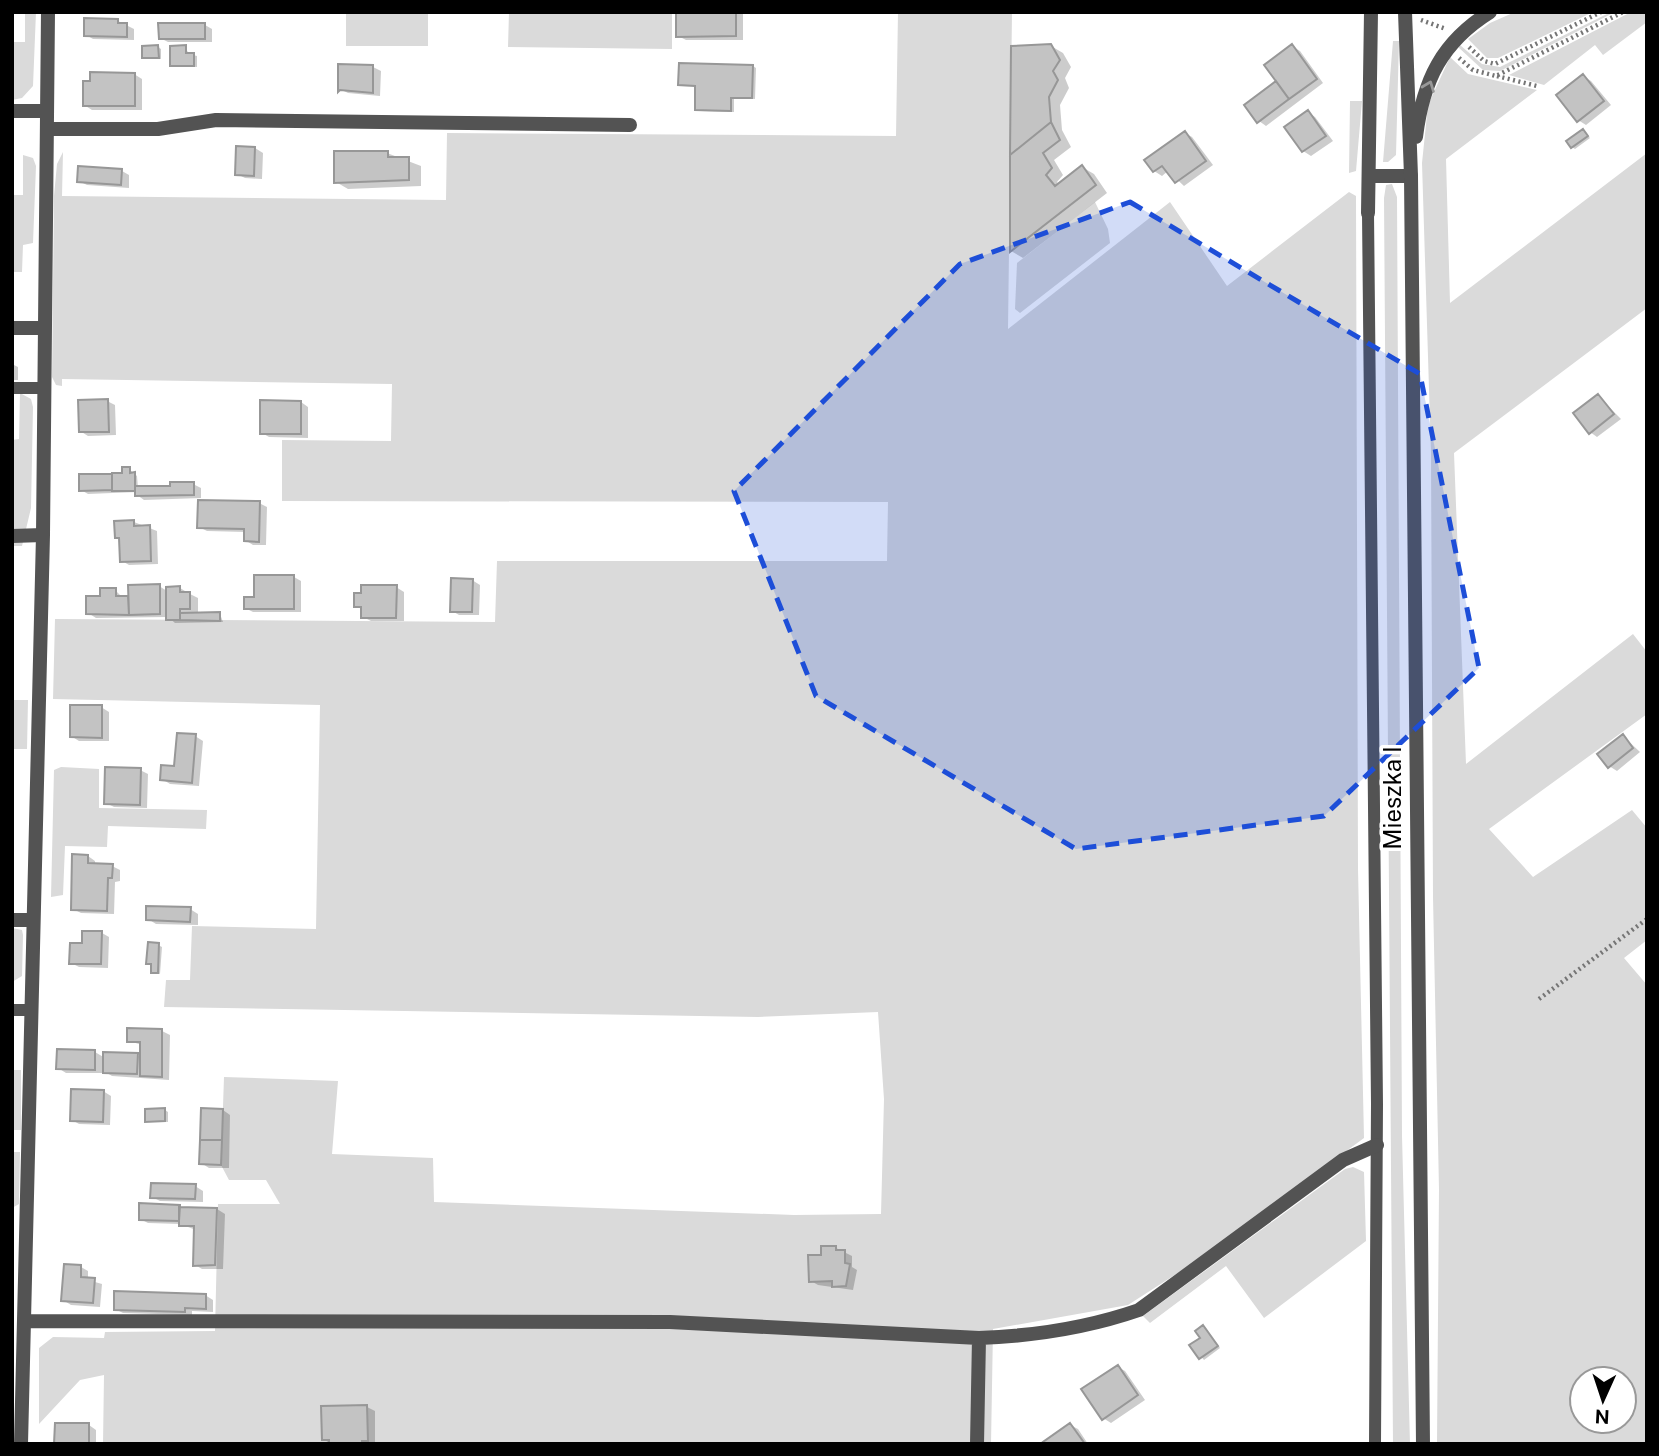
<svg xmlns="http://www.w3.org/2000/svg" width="1659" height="1456" viewBox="0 0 1659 1456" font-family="'Public Sans',sans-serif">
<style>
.green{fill:#dadada;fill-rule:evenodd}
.shadow{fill:#0003}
.building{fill:#c3c3c3;stroke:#979797;stroke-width:2}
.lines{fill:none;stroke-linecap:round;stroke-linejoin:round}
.path{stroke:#757575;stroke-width:4.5;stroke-dasharray:2 3.5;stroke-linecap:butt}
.service{stroke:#535353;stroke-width:12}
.minor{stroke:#535353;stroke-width:14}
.tertiary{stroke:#535353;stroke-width:14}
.oneway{stroke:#989898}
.marked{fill:#1d4ed8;fill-opacity:0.2;stroke:#1d4ed8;stroke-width:5;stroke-dasharray:14 9;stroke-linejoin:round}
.labels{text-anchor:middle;stroke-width:7;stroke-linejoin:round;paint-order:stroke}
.street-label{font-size:24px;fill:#000;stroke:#fff}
</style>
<rect width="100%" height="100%" fill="#fff"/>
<path class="green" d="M25 12H36L33 86 22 98 12 100V42H25Z
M346 12H428V46H346Z
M509 12H672V49L508 47Z
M898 12H1012L1008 329 1170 202 1227 286 1349 192 1356 196 1358 869 1364 1138 1201 1258 1128 1305 993 1329 991 1444H103L104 1375 80 1380 39 1424V1348L53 1337 104 1338 105 1332 215 1331 218 1204H280L266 1180H229L221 1165 224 1077 338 1081 332 1154 433 1158 434 1202 794 1215 881 1214 884 1099 878 1012 758 1017 164 1007 166 980H190L192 926 316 929 320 705 53 699 55 619 495 622 497 561H887L888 502 282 501V440L391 441 392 384 62 379V386L56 385 52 377 54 196 57 164 63 152 62 196 446 200 447 133 896 136Z
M1515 12H1593L1498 58H1487L1468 39 1490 23Z
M1611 12H1615L1500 71 1483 70 1458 47 1460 45 1482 64 1500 67Z
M1631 12H1647V22L1603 55 1595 45 1544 85 1509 75Z
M1393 41H1399L1396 155 1388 162H1383Z
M1450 57 1468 74 1537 90 1446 159 1450 303 1647 153V308L1454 453 1466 764 1633 634 1647 652V714L1489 829 1533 877 1632 810 1647 828V940L1624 958 1647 985V1444H1437L1439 1189 1433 897 1431 453 1422 163 1428 105ZM1582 1379H1624V1421H1582Z
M1350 101H1362L1356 171 1349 173Z
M23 155 33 158 36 166 33 243 23 245 22 272H12V195H23Z
M1392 184 1397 197 1402 1136 1410 1444H1393L1384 198 1386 185Z
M1095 202 1108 229 1110 243 1020 313 1015 309 1017 263Z
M20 393 31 399 33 407 31 508 22 546H12V440L19 439Z
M12 700H28L27 749H12Z
M61 767 99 769V808L207 810 206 829 108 826 107 847 65 846 63 895 51 897 54 770Z
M12 928 22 930 23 935 22 976 12 982Z
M12 1070H21V1130H12Z
M12 1152H20L19 1204 12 1208Z
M1353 1167 1364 1172 1366 1241 1264 1318 1226 1266 1150 1323 1143 1316 1345 1169Z"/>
<path class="shadow" d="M678 12H743V40H686L678 36Z
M118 21 134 29V40L93 39 86 35Z
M205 25 212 29V42H168L160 38Z
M1051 46 1063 53 1071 67 1065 78 1069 88 1060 105 1062 130 1071 147 1054 160 1063 175 1057 182 1059 185 1082 167 1094 174 1107 193 1023 258 1011 251 1013 48Z
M1292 46 1300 51 1323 83 1266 126 1259 121Z
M158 47 161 49V59L144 57Z
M185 47 189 54 197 56V67L172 65Z
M753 66 756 68 755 99 734 98V112L700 111 696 109 697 86 680 84Z
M373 67 381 71 380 96 348 93 340 89Z
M134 74 142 79V110H92L84 105Z
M1583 76 1591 81 1611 105 1586 125 1578 120Z
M1308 112 1315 117 1333 141 1311 156 1303 151 1286 127Z
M1583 131 1590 138 1575 149 1572 147Z
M1185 133 1192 137 1213 165 1184 186 1168 171 1162 176 1154 171 1146 160Z
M255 148 263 153 262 179 245 178 237 174Z
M387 153 421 166V186L348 189 336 182Z
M122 171 129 175V188L87 185 79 181Z
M12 364 18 367V380H12Z
M1598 396 1621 419 1597 437 1590 432Z
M107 401 115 405 116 435 88 436 80 431Z
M301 402 308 407V438L269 437 262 433Z
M129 469 137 476 138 488 193 484 201 488V498L144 500 137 495V492L88 494 81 490 124 475Z
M259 503 267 507 266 545H253L245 540 246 532 207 531 199 527Z
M134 522 157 531 158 564 129 565 122 561 121 539 116 537Z
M294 577 301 581V612H253L245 608Z
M472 580 480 585 479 615H459L452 611Z
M159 586 167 591 180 588 190 594 198 598V614H220L223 622 175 623 168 617 96 618 88 613 102 598 115 590 123 598H130Z
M396 587 404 592V621H371L363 617V610L356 606Z
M101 707 109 712V741H79L71 736Z
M195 736 203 741 199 786 170 784 162 779 176 767Z
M1623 736 1640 752 1617 771 1609 766Z
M140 770 148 774 147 808 114 807 106 803Z
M88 856 95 861V865L112 866 120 870V881L115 882 114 914 81 913 73 909Z
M190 909 198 914V925L156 924 148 919Z
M102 933 109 937 108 968 79 967 71 963 84 945Z
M158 945 162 947 160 974 152 972V965L148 963Z
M162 1031 170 1035 169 1080 112 1076 102 1070V1073H66L58 1068 95 1052 105 1058 137 1055 142 1058V1045L129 1041Z
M103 1091 111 1096 110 1125 79 1124 72 1120Z
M165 1110 168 1112V1122L147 1121Z
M223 1110 230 1115 229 1168H209L201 1163Z
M195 1186 203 1191V1202L160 1201 152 1197Z
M217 1209 225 1214 223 1269H202L195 1265 196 1230 180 1224 148 1223 140 1219Z
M836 1248 852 1256V1267L857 1270 853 1290 818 1285 811 1281 823 1257Z
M81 1267 88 1271V1280L102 1284 100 1307 71 1305 63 1300Z
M205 1295 213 1300V1312L192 1311V1315L123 1313 115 1309Z
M1203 1327 1220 1348 1204 1360 1192 1346 1202 1338Z
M1118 1367 1125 1371 1145 1400 1111 1423 1103 1418Z
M367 1407 375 1411V1444H331L323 1439Z
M89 1425 96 1430V1444H56Z
M1070 1425 1078 1429 1088 1444H1047Z"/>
<path class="building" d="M676 12H736V36L676 37Z
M84 18 118 19V23H127V37L84 36Z
M158 23H205V39H159Z
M1051 44 1060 60 1053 71 1058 80 1049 97 1051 122 1010 155 1011 46Z
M1292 44 1317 79 1289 99 1264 65Z
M158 45 159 58H142V46Z
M186 45V53H194V66H170V46Z
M679 63 753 65 752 98H731V111L695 110V86L678 85Z
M338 64 373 65V93L340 90 338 92Z
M90 72 135 73V106H83V81H90Z
M1583 74 1604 101 1577 122 1556 95Z
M1276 81 1289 99 1257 123 1244 105Z
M1308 110 1326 136 1302 152 1284 127Z
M1051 122 1060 140 1043 153 1052 168 1046 175 1055 186 1082 165 1096 185 1010 252V155Z
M1583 129 1588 136 1571 148 1566 141Z
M1185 131 1206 161 1175 183 1162 166 1153 172 1144 160Z
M236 146 255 147 254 176 235 175Z
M334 151H388V157H409V180L334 183Z
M78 166 122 169 121 185 77 182Z
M1598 394 1614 414 1589 434 1573 413Z
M108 399 109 432H79L78 400Z
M260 400 301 401V434H260Z
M122 467H130V473L135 472V491H112V473H122Z
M79 474H112V490L79 491Z
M170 482H194V495L135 496V486H170Z
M198 500 260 501 259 542 244 541V529L197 528Z
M134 520V526L150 525 151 561 120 562 119 538H115L114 521Z
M254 575H294V609H244V597H254Z
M451 578 473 579 472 612H450Z
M160 584V614L129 615 128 585Z
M361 585H397L396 618H361V607H354V593H361Z
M180 586V592H190V609H180V620H166V587Z
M100 588H116V596H128L129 615 86 614V596H100Z
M220 612V621L180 620V613Z
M70 705H102V738L70 737Z
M177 733 196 734 192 783 160 780 161 765 174 766Z
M1623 734 1633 748 1608 768 1597 754Z
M105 767 141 768 140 805 104 804Z
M72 854 88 855V863L113 864 112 878H108L107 911 71 910Z
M146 906 191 907 190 922 146 920Z
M82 931H102L101 964H69L70 943H82Z
M148 942 159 943 158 973H151V964H146Z
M127 1028 162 1029V1077L140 1076V1042H127Z
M57 1049 95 1050V1070L56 1069Z
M103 1052 138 1053 137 1074 103 1073Z
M71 1089 104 1090 103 1122 70 1121Z
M165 1108V1121L145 1122V1109Z
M201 1108 223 1109 222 1140H200Z
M200 1140H222L221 1165 199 1164Z
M151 1183 196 1184 195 1199 150 1198Z
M139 1203 180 1205 179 1221 139 1220Z
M179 1207 217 1208 215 1265 193 1266 194 1226H179Z
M821 1246H836V1250H845V1263L850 1264 846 1286 832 1287V1281L809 1282 808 1255H821Z
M64 1264 81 1265V1277L95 1278 93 1303 61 1301Z
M114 1291 206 1294V1309L185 1308V1312L114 1310Z
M1203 1325 1218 1346 1199 1359 1189 1345 1200 1338 1195 1331Z
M1118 1365 1138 1395 1102 1420 1081 1389Z
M367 1405 368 1441H362V1444H329V1440H322L321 1406Z
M55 1423H89V1444H54Z
M1070 1423 1085 1444H1045L1043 1442Z"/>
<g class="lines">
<path class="path" d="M1421 20 1446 29
M1469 47 1484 61 1495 64 1601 12
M1459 58 1473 70 1496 76 1623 12
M1497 76 1537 86
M1539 999 1647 919"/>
<path class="service" d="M1368 213 1377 1104 1375 1444
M12 388H43
M12 1010H31"/>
<path class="minor" d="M12 111H47
M47 129H158L216 120 630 125
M1369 176H1411
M1368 213 1371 12
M12 328H44
M12 536 43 535
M12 920H33
M24 1321 670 1322 979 1338C1034 1336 1087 1328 1139 1310L1343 1160 1377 1145
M21 1444 43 535 48 12
M977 1444 979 1338"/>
<path class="tertiary" d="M1405 12 1411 176 1423 1444
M1416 137C1423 80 1442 42 1490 12"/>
</g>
<defs><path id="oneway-chevron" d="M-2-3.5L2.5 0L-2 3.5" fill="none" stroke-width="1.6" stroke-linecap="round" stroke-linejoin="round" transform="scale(1.75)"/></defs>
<use class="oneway" href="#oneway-chevron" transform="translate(1429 86) rotate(-69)"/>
<path class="marked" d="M1130 202 1420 374 1479 668 1324 816 1076 849 816 696 734 491 960 264Z"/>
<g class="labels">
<g class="street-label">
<text transform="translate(1393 798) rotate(-90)" y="8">Mieszka I</text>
</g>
</g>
<rect width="1659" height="1456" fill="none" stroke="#000000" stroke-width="28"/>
<g transform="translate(1603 1400) rotate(183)"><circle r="33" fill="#ffffff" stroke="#999999" stroke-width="2"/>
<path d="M0-5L12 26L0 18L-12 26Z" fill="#000000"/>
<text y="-10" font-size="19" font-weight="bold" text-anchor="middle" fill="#000000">N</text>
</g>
</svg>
